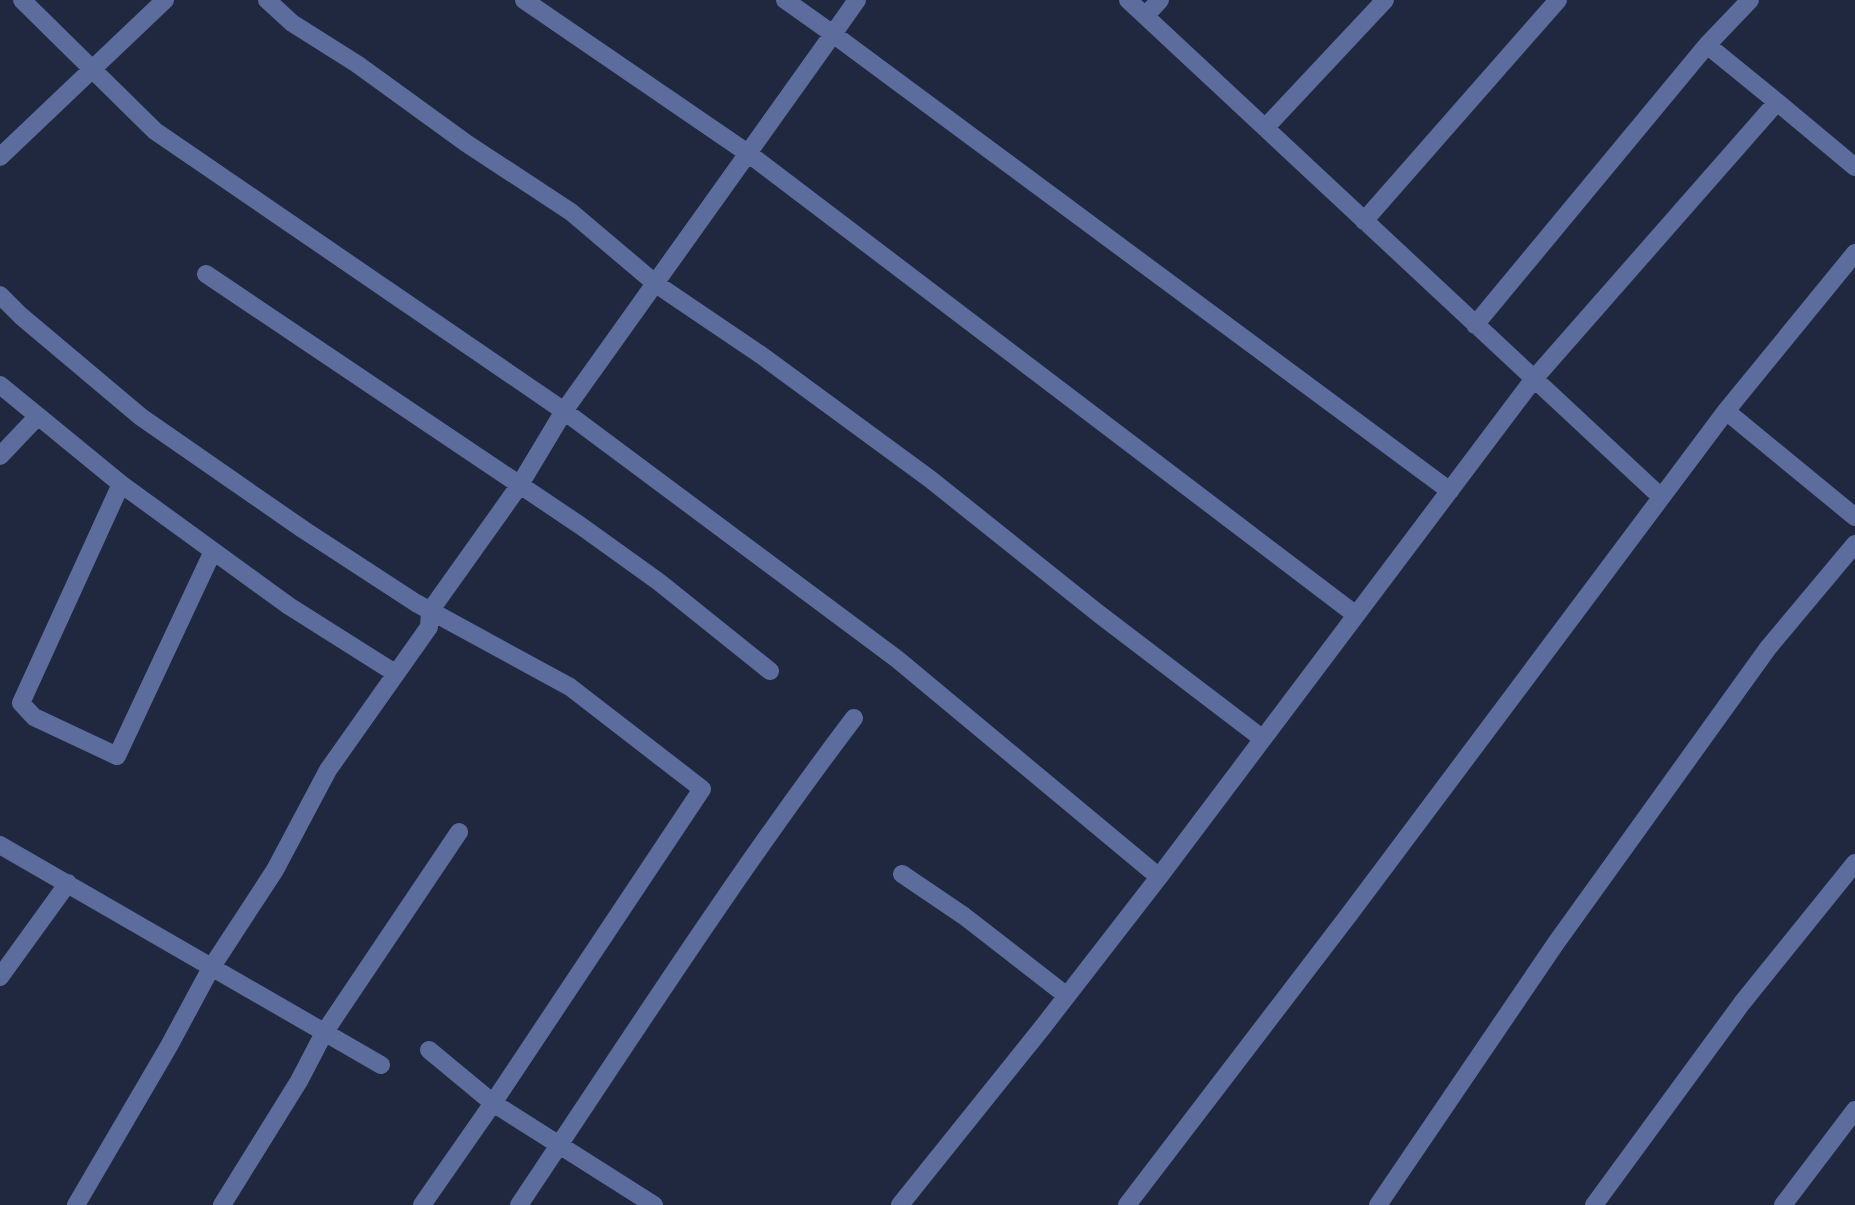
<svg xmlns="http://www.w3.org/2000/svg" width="1855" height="1205" viewBox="0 0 1855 1205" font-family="'Titillium Web',sans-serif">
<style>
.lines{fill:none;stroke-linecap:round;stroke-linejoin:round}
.minor{stroke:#5c6d9d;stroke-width:18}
</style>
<rect width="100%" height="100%" fill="#20283f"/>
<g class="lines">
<path class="minor" d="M22 0 155 131 564 411 897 659 1159 877 1533 380 1777 102 1855 167
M267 0 292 23 357 64 466 143 571 212 656 284 761 355 930 479 1099 614 1263 739
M524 0 749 154 1356 615
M785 0 833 34 857 0
M1128 0 1661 497
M1145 16 1160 0
M1707 45 1777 102
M1265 128 1385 0
M0 157 165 0
M1364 221 1558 0
M206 274 581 526 659 582 770 671
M0 295 21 316 141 417 304 530 416 603 570 687 702 789 493 1103 422 1205
M1475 325 1707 45 1750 0
M0 385 38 416 0 456
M1726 411 1855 517
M38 416 121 484 289 606 395 673
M121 484 21 703 34 717 117 756 213 551
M0 845 381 1065
M902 874 964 916 1067 996
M0 977 68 883
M429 1050 493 1103 654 1205
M76 1205 169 1046 211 968 275 870 328 770 429 627 430 611 519 486 564 411 833 34 1450 491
M222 1205 299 1081 324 1033 459 832
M519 1205C629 1041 735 875 854 718
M900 1205 1042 1028 1159 877
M1127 1205 1351 912 1726 411 1855 253
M1378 1205 1556 943 1768 648 1855 544
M1594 1205 1742 1003 1855 863
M1783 1205 1855 1110"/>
</g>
</svg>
